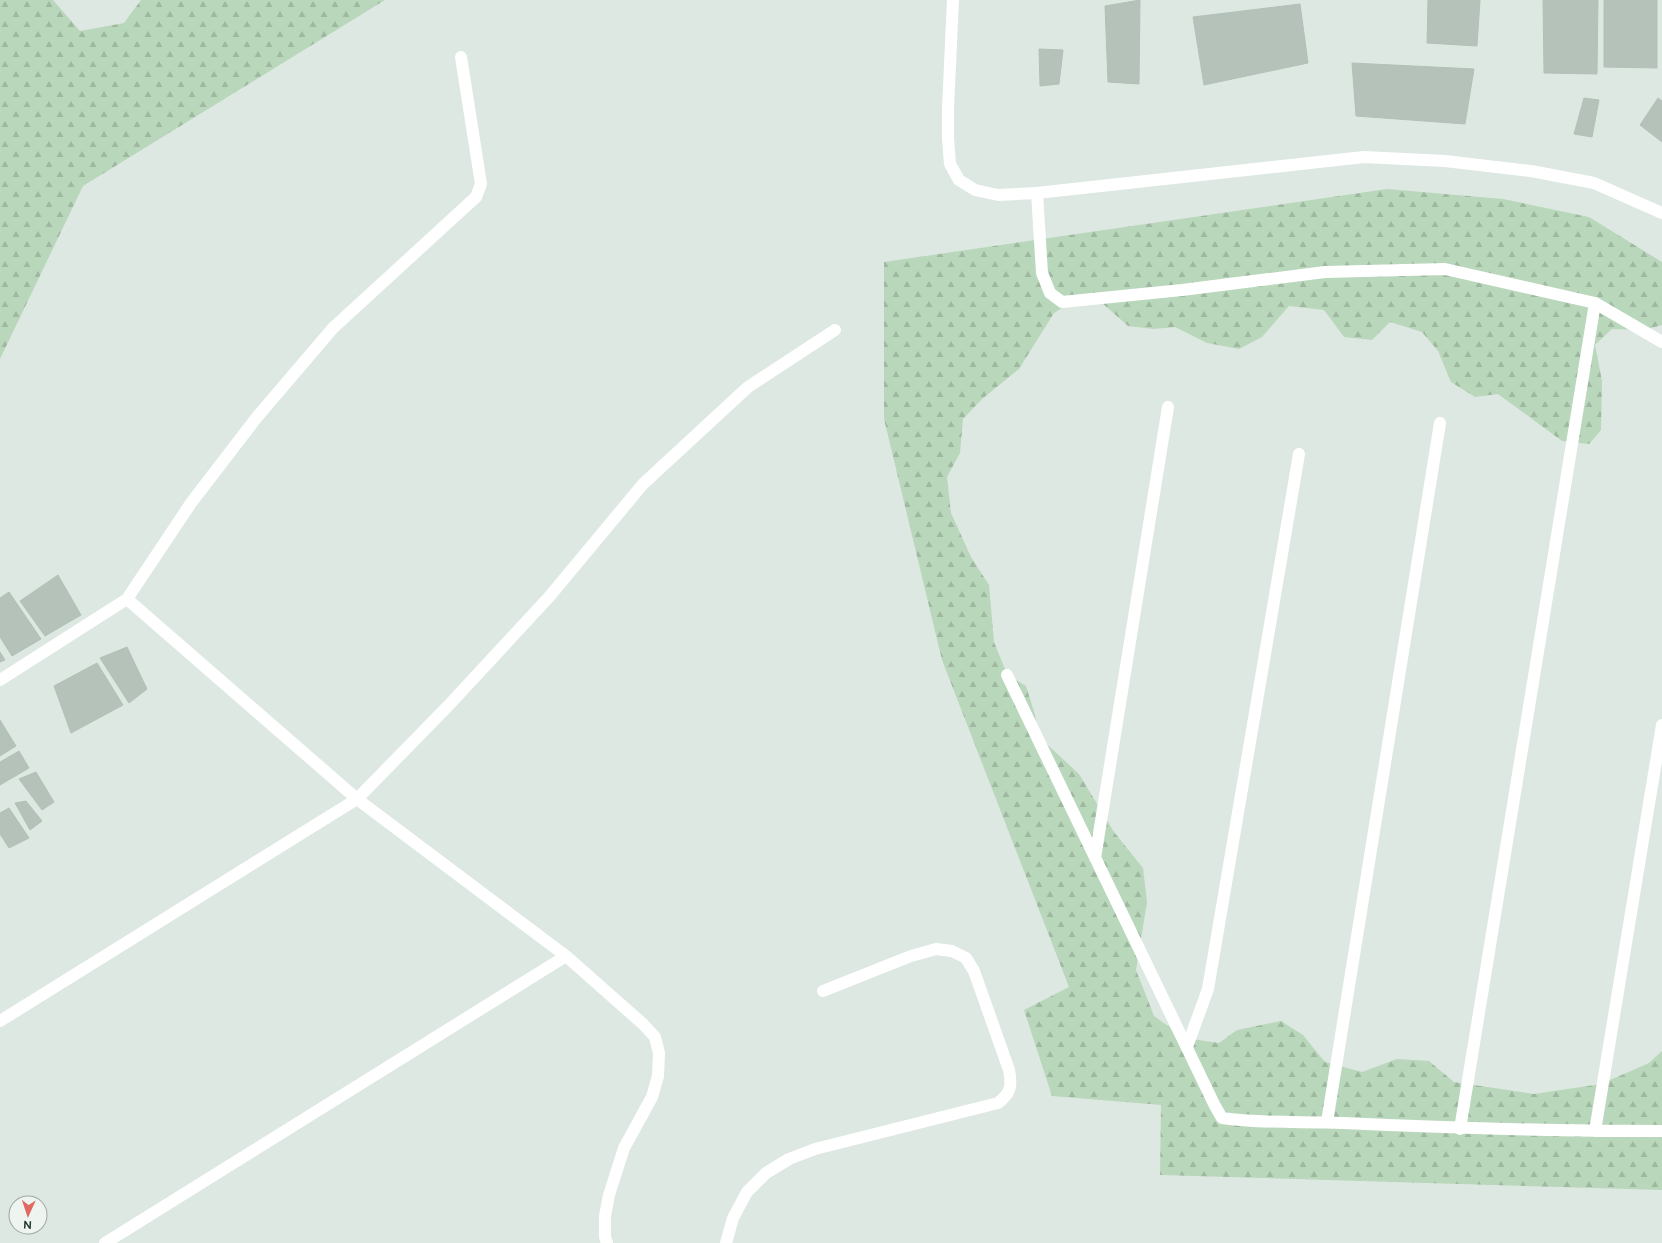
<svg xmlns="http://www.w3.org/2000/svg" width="1662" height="1243" viewBox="0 0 1662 1243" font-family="Figtree,sans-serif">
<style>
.forest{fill:url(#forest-firs)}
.building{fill:#b4c2ba;stroke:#b2c1b7}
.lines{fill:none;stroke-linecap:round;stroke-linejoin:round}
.service{stroke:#fff;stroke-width:12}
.minor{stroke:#fff;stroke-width:12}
</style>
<defs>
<pattern id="forest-firs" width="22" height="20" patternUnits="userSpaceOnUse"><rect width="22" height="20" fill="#b9d7bb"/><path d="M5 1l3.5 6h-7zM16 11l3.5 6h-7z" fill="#9fb9a1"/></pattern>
</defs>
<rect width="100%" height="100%" fill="#dee8e2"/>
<path class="forest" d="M0 0H53L80 31 124 23 141 0H385L83 186 0 359Z
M1387 189 1503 199 1589 217 1662 262V325L1644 330 1612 329 1595 345 1602 381 1601 430 1589 444 1562 441 1498 394 1475 397 1451 382 1438 351 1422 332 1390 322 1372 340 1344 337 1324 310 1289 306 1262 337 1239 349 1207 343 1175 327 1154 329 1128 326 1102 303 1078 298 1054 313 1019 369 982 399 963 419 960 453 947 477 951 513 971 557 989 585 994 642 1007 674 1026 686 1035 715 1038 736 1079 774 1114 832 1143 868 1147 902 1136 970 1154 1016 1185 1038 1219 1043 1237 1030 1281 1021 1303 1035 1325 1062 1362 1072 1397 1059 1429 1061 1454 1082 1534 1094 1601 1084 1649 1063 1662 1051V1190L1160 1175 1161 1105 1052 1096 1024 1010 1069 987 942 660 884 419V262Z"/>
<path class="building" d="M1140 0 1139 84 1108 82 1105 6Z
M1428 0H1480L1477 46 1427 43Z
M1543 0H1598L1597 74 1544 73Z
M1604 0H1657V68L1604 67Z
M1300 4 1308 63 1204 85 1193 17Z
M1039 49 1063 50 1059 84 1040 86Z
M1352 63 1474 69 1465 124 1356 116Z
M1584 98 1599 100 1592 137 1574 134Z
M1658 98 1662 101V142L1640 125Z
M58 575 81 615 45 636 20 601Z
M9 592 41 639 12 656 0 637V598Z
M127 647 147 689 129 703 100 658Z
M0 652 5 660 0 662Z
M97 663 123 705 71 733 54 686Z
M0 720 16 746 0 756Z
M19 751 29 768 0 785V762Z
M36 772 54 802 42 810 19 779Z
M26 801 42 821 30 830 15 803Z
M9 808 29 838 9 848 0 834V813Z"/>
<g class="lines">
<path class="service" d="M1037 193 1042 273 1050 293 1062 302 1182 290 1325 272 1445 269 1595 303
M1007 675 1215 1106 1222 1118C1262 1124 1303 1121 1343 1123 1450 1128 1556 1131 1662 1131
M1095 858 1168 407
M1187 1047 1208 989 1299 454
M1327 1122 1440 423
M1460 1129 1595 303 1662 342
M1595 1131 1662 725"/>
<path class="minor" d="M953 0 948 108V138L950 164 959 180 975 190 998 195 1037 193 1364 157 1445 161 1531 171 1594 183 1662 213
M127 599 357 799 566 956 643 1024 655 1037 659 1053 658 1076 652 1097 624 1148 609 1195 605 1216V1237L607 1243
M0 680 127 599 191 503 257 417 333 328 476 197 481 184 461 57
M0 1021 357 799 448 706 549 597 643 484 748 387 835 330
M105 1243 566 956
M726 1243 733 1218 747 1192 766 1173 789 1159 815 1149 998 1103C1011 1093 1012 1086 1009 1070L974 971 966 958 952 951 936 949 911 956 823 991"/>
</g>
<g transform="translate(28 1215) rotate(183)"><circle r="19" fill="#eef5f0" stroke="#9ca9a2"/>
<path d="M0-3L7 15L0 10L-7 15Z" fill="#e26963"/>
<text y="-6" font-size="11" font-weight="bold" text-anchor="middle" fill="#22362c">N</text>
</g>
</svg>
